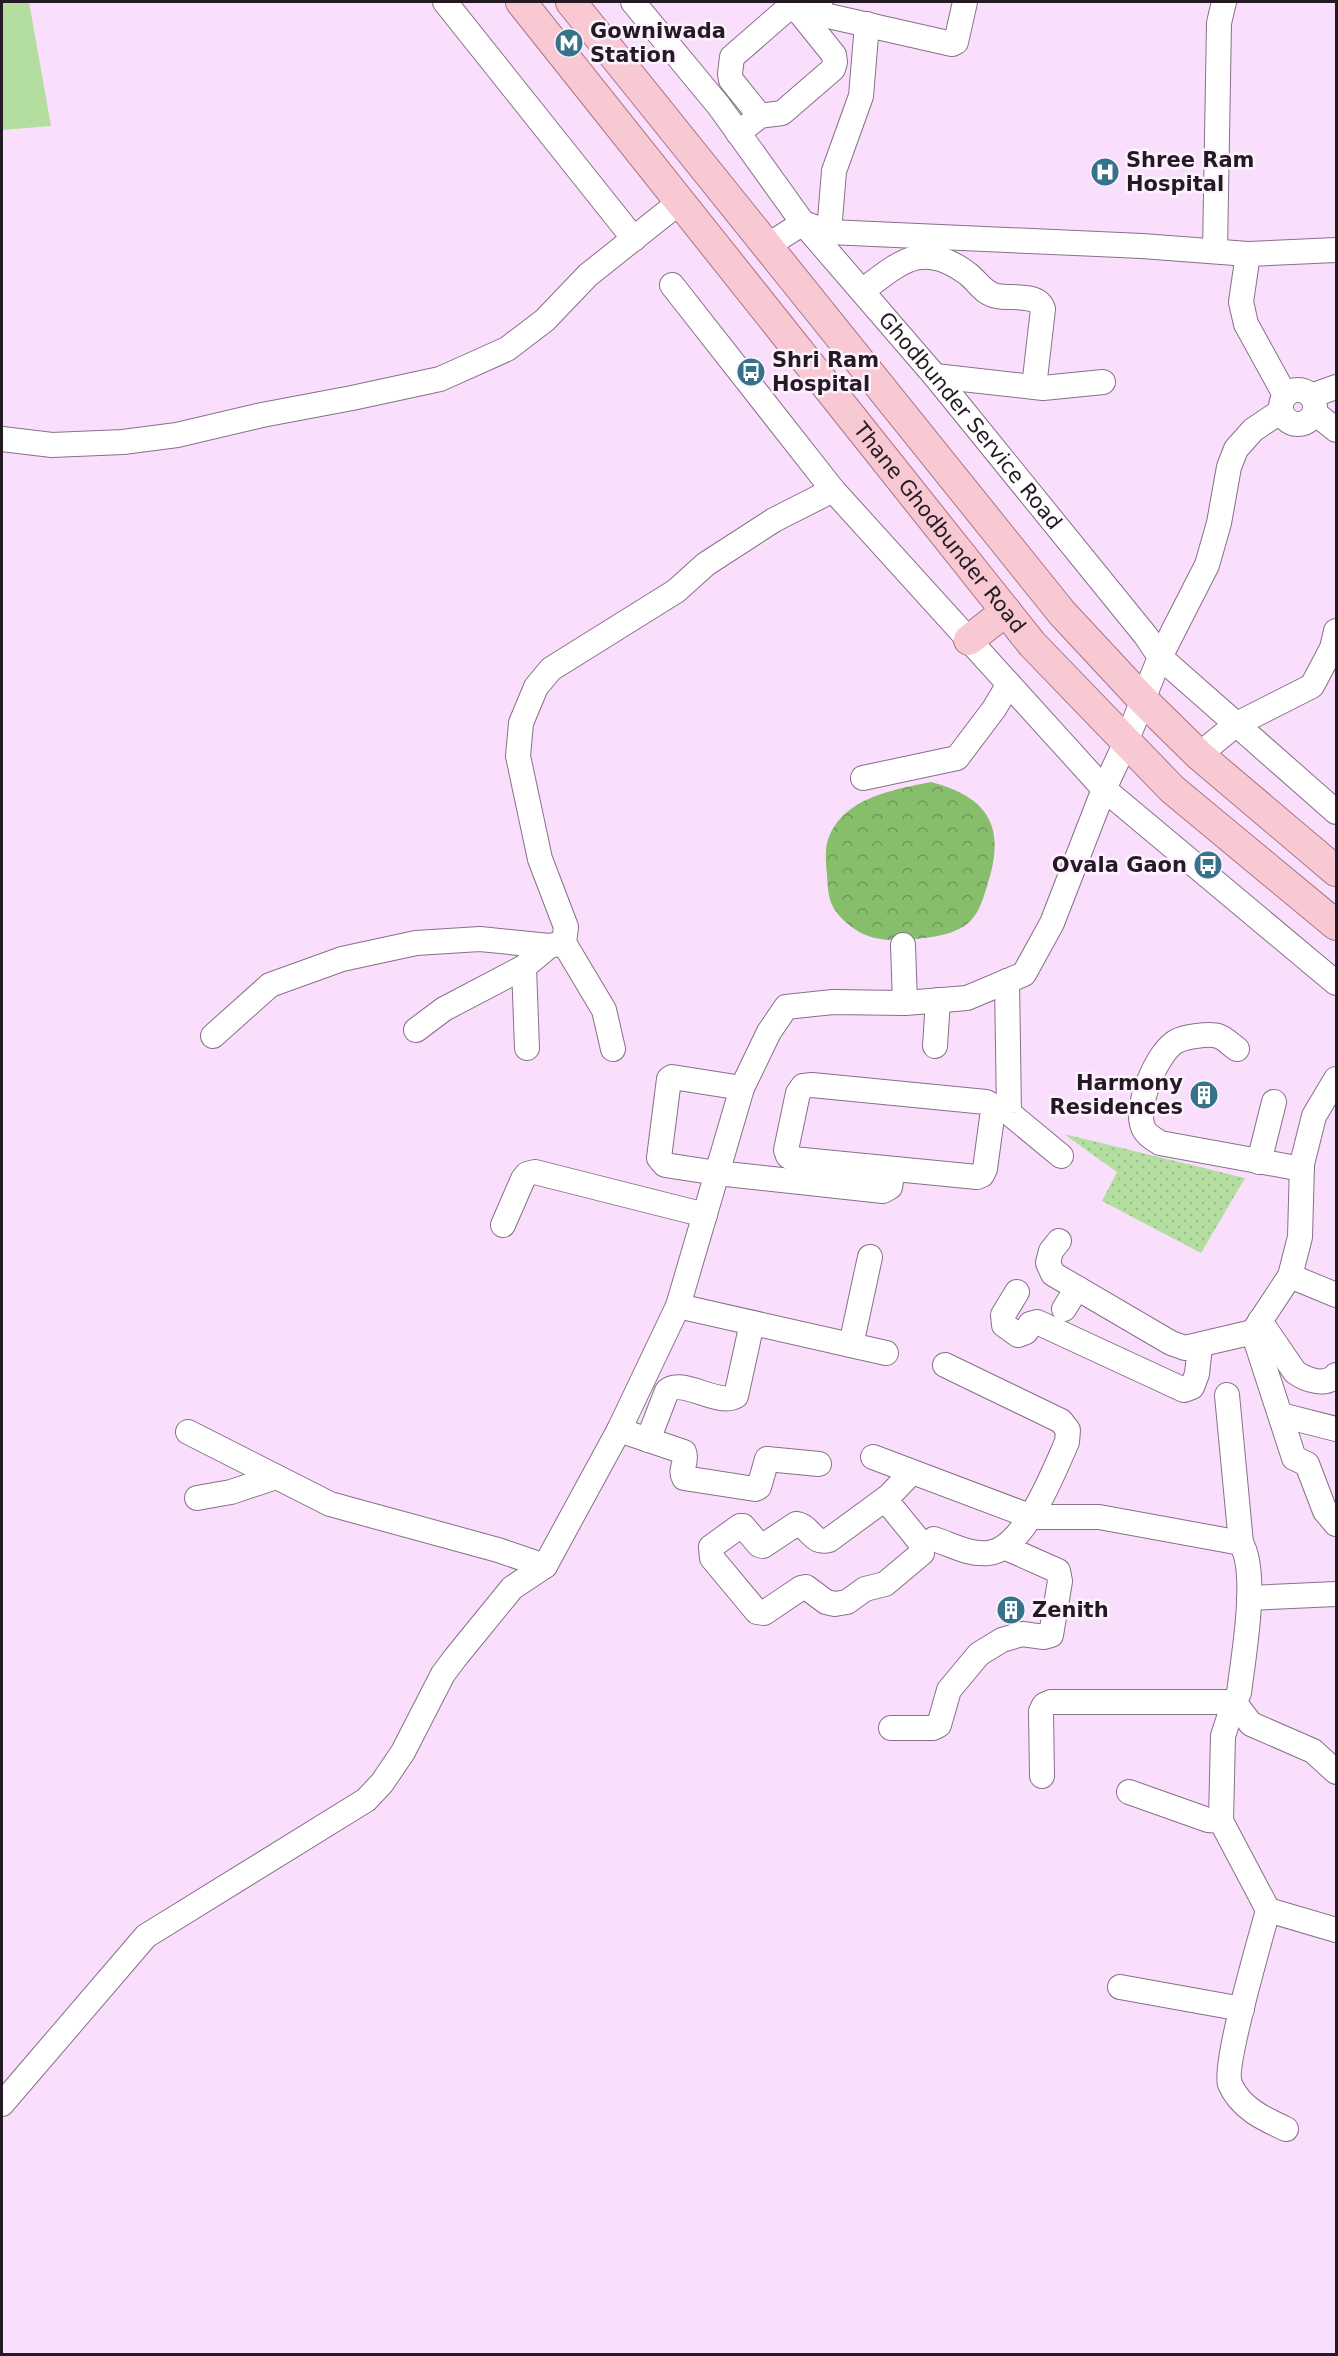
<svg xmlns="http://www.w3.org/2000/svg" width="1338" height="2356" viewBox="0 0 1338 2356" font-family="'DejaVu Sans',sans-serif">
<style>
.grass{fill:#b3de9f}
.forest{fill:url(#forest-crowns)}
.park{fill:url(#park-dots)}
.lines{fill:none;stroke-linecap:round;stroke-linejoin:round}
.minor-casing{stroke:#886f8a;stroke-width:26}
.major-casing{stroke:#aa7482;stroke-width:32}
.minor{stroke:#fff;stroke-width:24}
.major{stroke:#f8c8d3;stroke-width:30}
.labels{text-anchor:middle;stroke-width:5;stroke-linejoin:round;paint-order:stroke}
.poi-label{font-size:21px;font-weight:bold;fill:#231a24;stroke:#fdf2fe;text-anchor:start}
.street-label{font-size:21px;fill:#231a24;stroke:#fdf2fe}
</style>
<defs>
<pattern id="forest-crowns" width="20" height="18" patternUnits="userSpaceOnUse" patternTransform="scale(1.5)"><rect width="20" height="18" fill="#87be6c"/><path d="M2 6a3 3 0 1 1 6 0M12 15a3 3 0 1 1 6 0" fill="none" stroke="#6e9a59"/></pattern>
<pattern id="park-dots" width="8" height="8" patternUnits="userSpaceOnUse" patternTransform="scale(1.5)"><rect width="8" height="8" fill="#b3de9f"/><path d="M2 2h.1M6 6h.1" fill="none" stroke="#9abe89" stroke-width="1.8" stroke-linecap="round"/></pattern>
</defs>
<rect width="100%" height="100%" fill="#fadffd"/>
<path class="grass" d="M2 2H29L51 126 2 130Z"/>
<path class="forest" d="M931 782C989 797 1007 828 987 886 983 900 978 916 966 925 948 937 925 938 905 940 884 941 866 939 849 925 830 909 828 899 827 874 826 865 825 852 827 843 840 798 892 790 931 782Z"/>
<path class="park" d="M1064 1134 1245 1178 1201 1253 1102 1201 1117 1172Z"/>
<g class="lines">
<g class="minor-casing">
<g id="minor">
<path d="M445 2 634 239"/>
<path id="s1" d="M633 2 719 106 803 223 935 376 1146 636 1160 657 1336 812"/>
<path d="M820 2V10L824 15 952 44 956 42 965 2"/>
<path d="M738 133 760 116 782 113 833 69 835 62 834 55 797 9 786 10 732 57 730 74 731 80 760 116"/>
<path d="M803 223 829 232 1142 246 1248 254 1336 250"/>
<path d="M829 232 834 171 861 96 867 24"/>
<path d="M767 246 803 223"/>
<path d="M1215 251 1219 23 1224 2"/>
<path d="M1248 254 1241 302 1246 324 1285 395"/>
<path d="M672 285 833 490 1104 789 1336 983"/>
<path d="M862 291C900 263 922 239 968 274 978 282 984 294 997 296 1011 299 1038 293 1043 309L1034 387"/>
<path d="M935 376 1043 388 1103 382"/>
<circle cx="1298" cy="407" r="17"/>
<path d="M1311 396 1336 387"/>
<path d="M1315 413 1336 430"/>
<path d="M2 439 52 445 123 442 177 435 262 415 352 398 440 379 507 349 545 320 588 275 681 201"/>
<path d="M1199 755 1235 725 1312 686 1332 648 1336 631"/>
<path d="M863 778 957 758 994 709 1009 684"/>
<path d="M564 943 604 1010 613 1049"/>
<path d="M903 945 905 1003"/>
<path d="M524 967 527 1048"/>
<path d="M1007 981 1009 1113 1061 1156"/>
<path d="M416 1030 444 1009 524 967 549 946"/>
<path d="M213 1036 270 985 342 959 416 943 480 939 549 946 564 943 566 927 540 859 518 756 521 723 536 687 551 669 676 591 706 564 774 520 833 490"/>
<path d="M935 1046 938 1000"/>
<path d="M1237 1049C1231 1045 1225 1038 1218 1036 1210 1033 1184 1037 1177 1041 1158 1050 1134 1107 1143 1127 1145 1134 1154 1139 1160 1143L1302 1169"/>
<path d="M812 1085 986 1102 992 1105 993 1110 985 1169 982 1175 977 1177 793 1159 788 1156 786 1150 798 1093 803 1086Z"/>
<path d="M742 1088 672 1077 669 1079 659 1158 665 1165 717 1173 883 1191 890 1187 893 1169"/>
<path d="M1259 1162 1274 1102"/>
<path d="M503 1225 523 1179 527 1174 535 1172 705 1215"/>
<path d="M1059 1241 1051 1251 1048 1263 1053 1274 1171 1343 1185 1348 1253 1332 1290 1276 1300 1237 1302 1164 1314 1116 1336 1079"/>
<path d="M1290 1276 1336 1295"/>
<path d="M1017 1292 1003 1315 1004 1325 1018 1335 1026 1332 1030 1324 1037 1322 1184 1390 1192 1387 1197 1374 1200 1346"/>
<path d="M678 1306 886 1353"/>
<path d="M1064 1309 1077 1288"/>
<path d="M1260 1321 1295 1372C1306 1380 1326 1387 1336 1375"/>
<path d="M1253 1332 1294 1458 1307 1464 1325 1511 1336 1524"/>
<path d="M851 1345 870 1257"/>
<path d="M1227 1395 1241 1543C1259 1573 1243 1658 1239 1693L1234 1702 1223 1736 1221 1821 1268 1910 1336 1930"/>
<path d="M1281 1415 1336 1429"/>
<path d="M619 1430 684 1452C688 1462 679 1469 684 1478L755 1489 759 1487 767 1459 819 1464"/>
<path d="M188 1432 330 1504 498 1550 545 1566"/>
<path d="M648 1440 667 1391C682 1377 718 1407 736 1396L752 1323"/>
<path d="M873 1457 1032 1517H1099L1241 1543"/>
<path d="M197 1498 231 1492 276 1477"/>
<path d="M885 1499 920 1542 922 1553 885 1584 865 1589 847 1602 835 1604 826 1602 806 1587 801 1588 764 1613 757 1612 712 1558 711 1547 740 1526H743L759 1545 763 1546 796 1524C811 1526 812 1545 829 1540L885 1499 889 1496 912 1472"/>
<path d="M934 1539C952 1545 969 1555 988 1553 1024 1550 1054 1471 1067 1442L1068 1430 1061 1421 945 1365"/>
<path d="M1249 1598 1336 1594"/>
<path d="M891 1728H933L939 1725 949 1690 979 1654 1002 1640 1022 1634 1044 1637 1051 1635 1060 1581 1058 1571 1004 1547"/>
<path d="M1042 1776 1041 1711 1044 1705 1051 1702H1234L1251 1724 1313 1751 1336 1772"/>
<path d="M1129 1792 1208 1820 1221 1821"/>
<path d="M1268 1910C1261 1937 1223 2065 1230 2084 1240 2108 1264 2119 1286 2129"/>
<path d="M1120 1987 1242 2009"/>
<path d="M2 2104 146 1936 366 1800 382 1783 403 1752 443 1674 455 1658 512 1588 545 1566 619 1430 678 1306 742 1088 769 1032 786 1007 833 1002 905 1003 967 998 1024 974 1052 923 1104 789 1126 742 1160 657 1207 565 1219 523 1229 467 1236 449 1253 430 1281 411"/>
</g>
</g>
<g class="major-casing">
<g id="major">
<path id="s2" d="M521 2 1032 644 1172 789 1336 925"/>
<path d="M571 2 1062 613 1143 700 1199 755 1336 871"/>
<path d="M969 640 1006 611"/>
</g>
</g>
<use href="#minor" class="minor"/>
<use href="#major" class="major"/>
</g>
<defs>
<g id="metro-disc" transform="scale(1.5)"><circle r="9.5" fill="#367289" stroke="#fdf2fe"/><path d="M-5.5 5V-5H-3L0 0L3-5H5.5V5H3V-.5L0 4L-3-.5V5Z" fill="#fff"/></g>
<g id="hospital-disc" transform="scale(1.5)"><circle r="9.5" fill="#367289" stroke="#fdf2fe"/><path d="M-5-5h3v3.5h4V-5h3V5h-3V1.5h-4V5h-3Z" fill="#fff"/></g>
<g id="bus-disc" transform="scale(1.5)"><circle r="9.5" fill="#367289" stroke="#fdf2fe"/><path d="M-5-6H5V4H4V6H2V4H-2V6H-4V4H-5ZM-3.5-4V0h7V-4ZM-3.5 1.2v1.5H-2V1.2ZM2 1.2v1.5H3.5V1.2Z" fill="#fff"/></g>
<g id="building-disc" transform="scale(1.5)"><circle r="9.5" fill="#367289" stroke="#fdf2fe"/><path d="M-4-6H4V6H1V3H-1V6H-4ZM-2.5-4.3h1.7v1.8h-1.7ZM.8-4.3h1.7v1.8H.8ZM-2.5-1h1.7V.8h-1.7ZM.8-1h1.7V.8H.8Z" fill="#fff"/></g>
</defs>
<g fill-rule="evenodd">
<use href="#metro-disc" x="569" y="43"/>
<use href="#hospital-disc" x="1105" y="172"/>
<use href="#bus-disc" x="751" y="372"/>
<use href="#bus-disc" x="1208" y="865"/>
<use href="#building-disc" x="1204" y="1095"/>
<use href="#building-disc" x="1011" y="1610"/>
</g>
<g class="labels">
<g class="poi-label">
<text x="590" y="38">Gowniwada<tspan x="590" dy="24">Station</tspan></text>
<text x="1126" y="167">Shree Ram<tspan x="1126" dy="24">Hospital</tspan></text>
<text x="772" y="367">Shri Ram<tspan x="772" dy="24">Hospital</tspan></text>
<text x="1187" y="872" text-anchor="end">Ovala Gaon</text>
<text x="1183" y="1090" text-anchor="end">Harmony<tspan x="1183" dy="24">Residences</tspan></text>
<text x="1032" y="1617">Zenith</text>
</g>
<g class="street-label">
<text dy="7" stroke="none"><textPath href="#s1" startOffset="538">Ghodbunder Service Road</textPath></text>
<text dy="7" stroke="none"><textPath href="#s2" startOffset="672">Thane Ghodbunder Road</textPath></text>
</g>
</g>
<rect width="1338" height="2356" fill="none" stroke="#231a24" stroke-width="6"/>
</svg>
